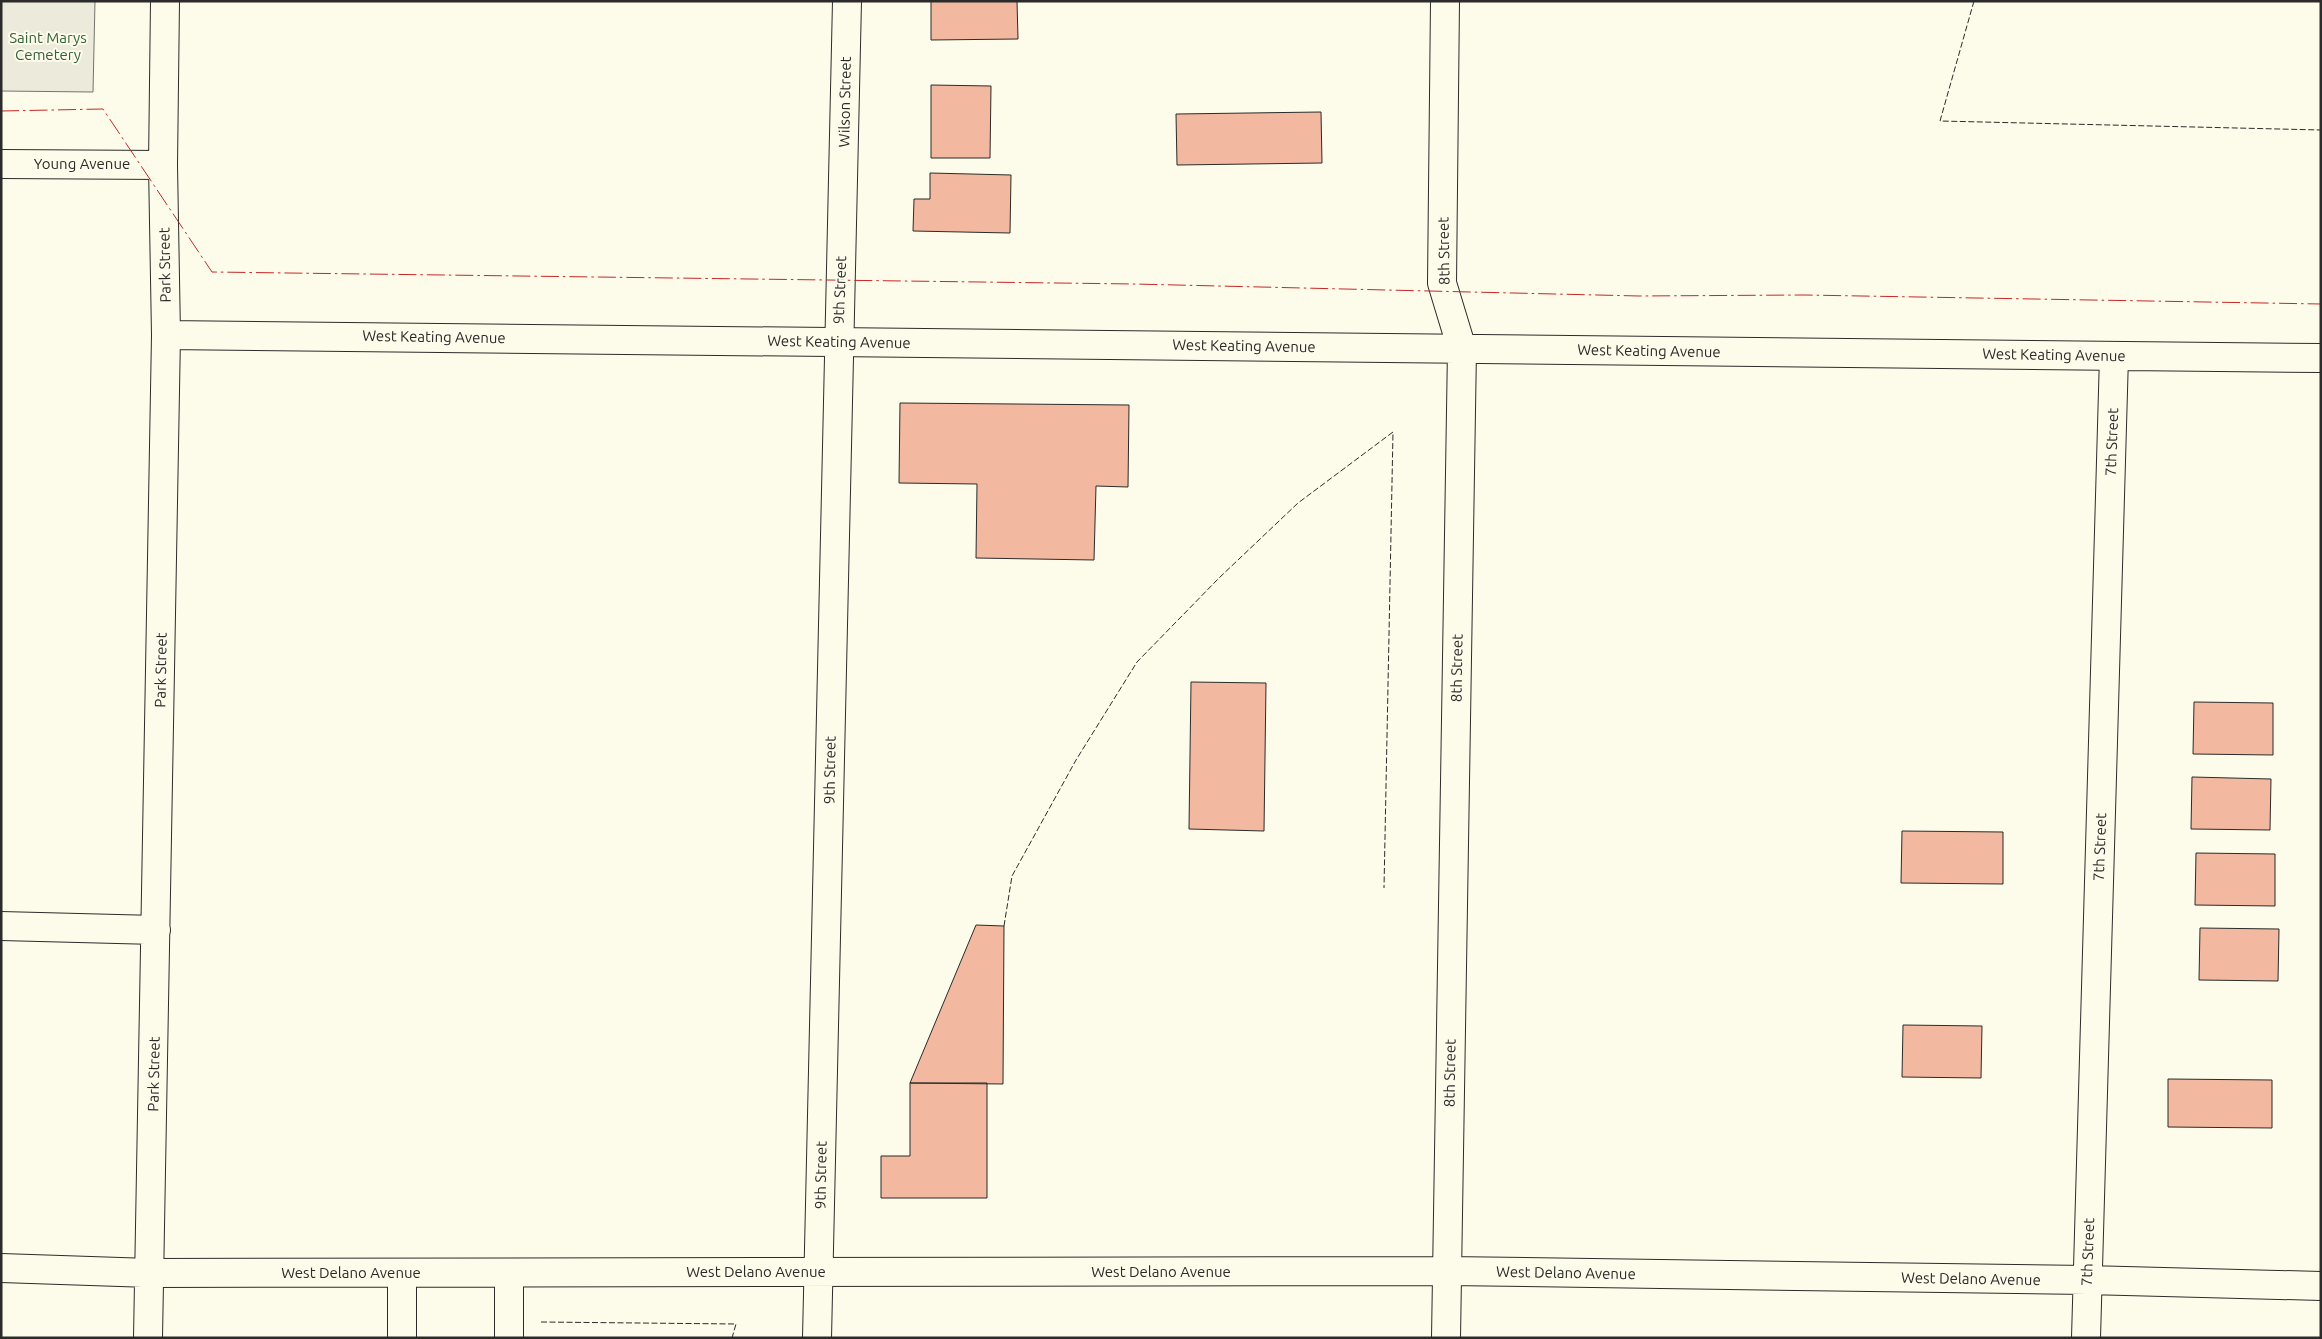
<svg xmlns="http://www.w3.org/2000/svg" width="2322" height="1339" viewBox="0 0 2322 1339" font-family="Ubuntu,sans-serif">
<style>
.green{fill:#ecebdb;stroke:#74746e}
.building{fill:#f2b8a0;stroke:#2b2b2b}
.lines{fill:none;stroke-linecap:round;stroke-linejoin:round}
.minor-casing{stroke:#2b2b2b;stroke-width:30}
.minor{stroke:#fdfbea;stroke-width:28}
.fence{stroke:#2b2b2b;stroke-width:1;stroke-dasharray:6 2.5;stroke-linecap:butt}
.power{stroke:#c62828;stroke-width:1;stroke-dasharray:18 4 2.5 4;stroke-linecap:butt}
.labels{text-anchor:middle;stroke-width:4;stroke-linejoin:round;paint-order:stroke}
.park-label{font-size:15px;fill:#34623c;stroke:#fdfbea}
.street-label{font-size:15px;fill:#2b2b2b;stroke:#fdfbea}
</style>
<rect width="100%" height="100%" fill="#fdfbea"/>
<path class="green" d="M1 1H95L93 92 1 91Z"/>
<path class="building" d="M931 1H1017L1018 39 931 40Z
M931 85 991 86 990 158H931Z
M1321 112 1322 163 1177 165 1176 114Z
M930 173 1011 175 1010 233 913 231 914 199H930Z
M900 403 1129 405 1128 487 1096 486 1094 560 976 558 977 484 899 483Z
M1191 682 1266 683 1264 831 1189 829Z
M2194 702 2273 703V755L2193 754Z
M2192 777 2271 779 2270 830 2191 829Z
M1902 831 2003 832V884L1901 883Z
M2196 853 2275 854V906L2195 905Z
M976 925 1004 926 1003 1084 910 1083Z
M2200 928 2279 929 2278 981 2199 980Z
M1903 1025 1982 1026 1981 1078 1902 1077Z
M2168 1079 2272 1080V1128L2168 1127Z
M910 1083H987V1198H881V1156H910Z"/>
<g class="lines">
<g class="minor-casing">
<path id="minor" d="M1445 1 1442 283 1462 349 1446 1338
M1 164 163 165
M166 335 2321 358
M1 926 156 930
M1 1268 150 1273 1447 1271 2087 1280 2321 1286
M402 1273V1338
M509 1273V1338
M148 1338 166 335 163 165 165 1
M817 1338 847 1
M2086 1338 2114 356"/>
</g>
<use href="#minor" class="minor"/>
<path class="fence" d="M1974 1 1940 121 2321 130
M1004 926 1012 876 1076 760 1137 662 1219 578 1298 503 1393 432 1384 888
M541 1322 736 1324 732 1338"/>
<path class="power" d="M1 111 103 109 212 272 1134 284 1639 296 1804 295 2321 304"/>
</g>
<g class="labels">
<g class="park-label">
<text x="48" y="43">Saint Marys<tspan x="48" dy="17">Cemetery</tspan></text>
</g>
<g class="street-label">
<text transform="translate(845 102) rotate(-89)" y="5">Wilson Street</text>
<text x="82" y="169">Young Avenue</text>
<text transform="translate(1444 251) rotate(-91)" y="5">8th Street</text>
<text transform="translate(165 265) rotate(-91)" y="5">Park Street</text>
<text transform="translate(840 290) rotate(-88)" y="5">9th Street</text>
<text transform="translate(434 337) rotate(1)" y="5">West Keating Avenue</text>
<text transform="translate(839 342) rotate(1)" y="5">West Keating Avenue</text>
<text transform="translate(1244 346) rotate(1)" y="5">West Keating Avenue</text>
<text transform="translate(1649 351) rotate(1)" y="5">West Keating Avenue</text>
<text transform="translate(2054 355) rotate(1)" y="5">West Keating Avenue</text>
<text transform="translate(2112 442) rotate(-88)" y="5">7th Street</text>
<text transform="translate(1457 668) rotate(-89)" y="5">8th Street</text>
<text transform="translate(161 670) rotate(-89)" y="5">Park Street</text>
<text transform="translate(830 770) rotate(-89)" y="5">9th Street</text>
<text transform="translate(2100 847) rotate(-88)" y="5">7th Street</text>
<text transform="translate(1450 1073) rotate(-89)" y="5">8th Street</text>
<text transform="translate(154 1074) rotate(-89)" y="5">Park Street</text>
<text transform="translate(821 1175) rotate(-89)" y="5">9th Street</text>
<text transform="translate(2088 1252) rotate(-88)" y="5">7th Street</text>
<text x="756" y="1277">West Delano Avenue</text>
<text x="1161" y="1277">West Delano Avenue</text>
<text x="351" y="1278">West Delano Avenue</text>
<text transform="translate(1566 1273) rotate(1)" y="5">West Delano Avenue</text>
<text transform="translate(1971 1279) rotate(1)" y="5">West Delano Avenue</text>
</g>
</g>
<rect width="2322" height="1339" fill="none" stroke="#2b2b2b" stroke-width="5"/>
</svg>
